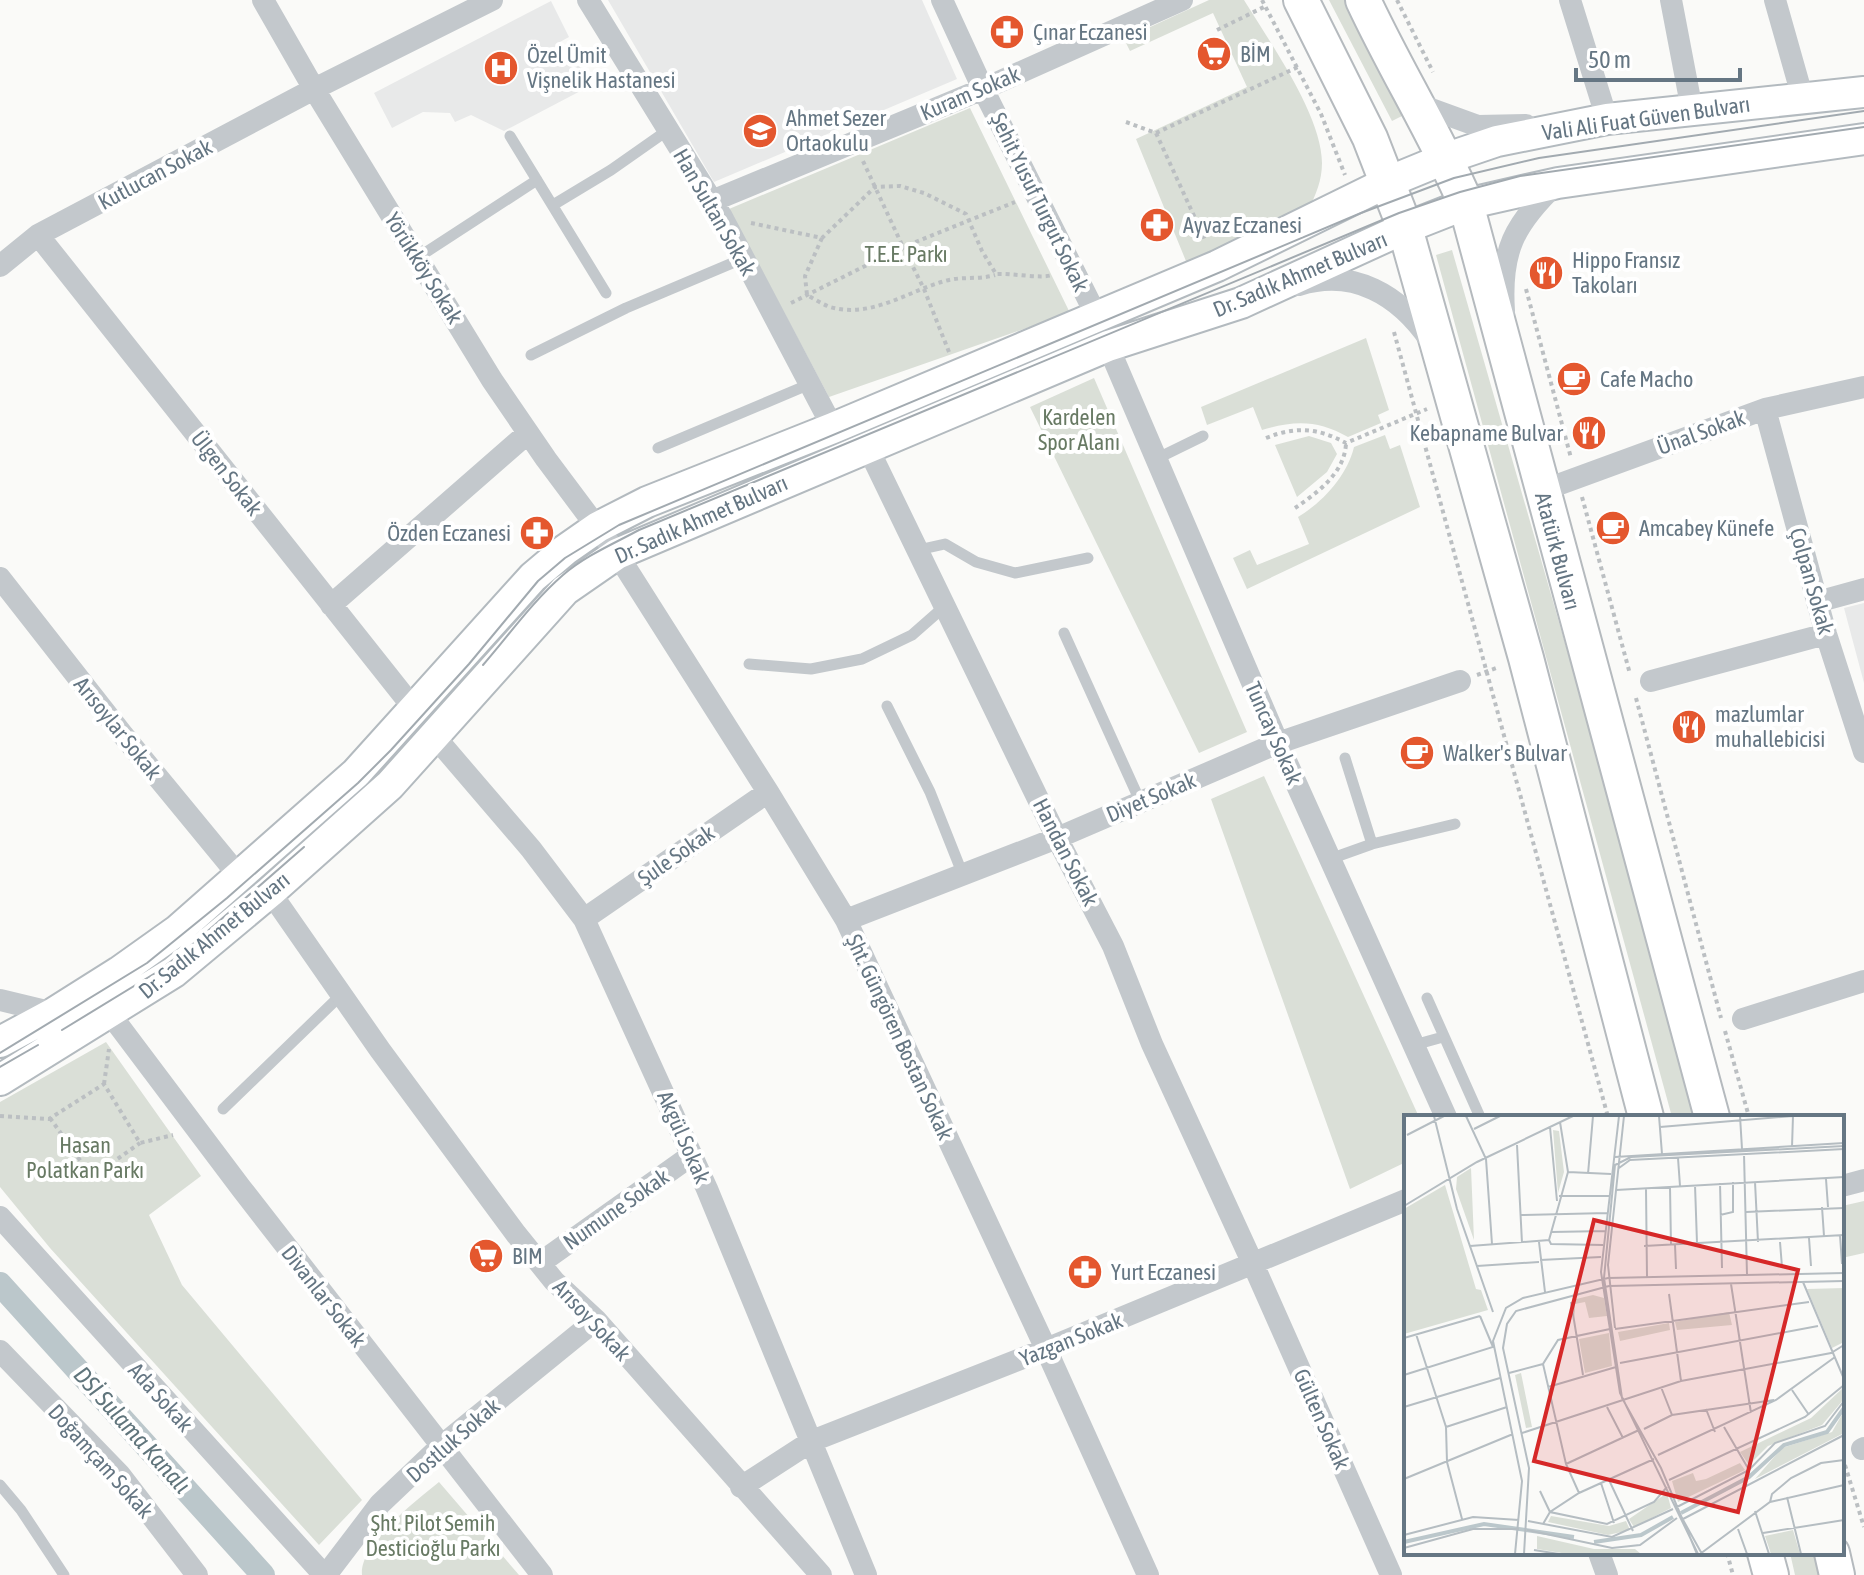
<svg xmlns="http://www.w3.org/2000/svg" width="1864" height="1575" viewBox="0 0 1864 1575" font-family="'Asap Condensed',sans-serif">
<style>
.built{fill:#e8e9e9}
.green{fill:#dadfd7}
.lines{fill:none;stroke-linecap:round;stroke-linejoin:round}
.canal{stroke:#bbc7cb;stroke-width:24}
.secondary-casing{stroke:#b3babf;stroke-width:34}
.primary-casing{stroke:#b5babe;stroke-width:38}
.path{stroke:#bbbfc2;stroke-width:4;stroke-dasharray:4 4;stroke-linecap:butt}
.service{stroke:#c3c8cc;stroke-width:11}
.minor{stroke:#c3c8cc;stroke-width:22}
.secondary{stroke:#fff;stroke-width:30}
.primary{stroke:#fff;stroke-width:34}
.tram{stroke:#a2aab0;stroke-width:2}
.labels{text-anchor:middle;stroke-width:8;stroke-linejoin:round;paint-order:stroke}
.poi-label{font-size:22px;fill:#657683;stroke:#fff;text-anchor:start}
.street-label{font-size:22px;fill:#657683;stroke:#fff}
.park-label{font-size:22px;fill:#687a64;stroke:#fff}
.water-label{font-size:24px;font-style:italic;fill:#60757c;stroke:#fff}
.inset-river{fill:none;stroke:#bbc7cb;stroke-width:4}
.inset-road{fill:none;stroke:#b5bdc2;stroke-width:2}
.view{fill:#d62828;fill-opacity:0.15;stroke:#d62828;stroke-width:4}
.inset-edge{fill:none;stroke:#657683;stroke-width:4}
</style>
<rect width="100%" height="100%" fill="#fafaf8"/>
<path class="built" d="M608 0H922L957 79 714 182Z
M551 1 569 37 558 43 562 49 569 46 590 86 504 131 471 115 455 122 450 113 423 112 392 128 374 93Z
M1864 603V683L1844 608Z"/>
<path class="green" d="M1209 0H1244C1269 41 1322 115 1322 163 1322 180 1316 195 1308 210L1188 266 1136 139 1247 87 1213 13 1130 51 1124 39Z
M1329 0H1345L1402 116 1392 121Z
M970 108 1070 313 829 397 729 209Z
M1452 250 1590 730 1697 1117H1672L1436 255Z
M1366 338 1389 410 1378 415 1381 423 1348 437C1318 420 1295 420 1262 430L1253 407 1207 425 1201 407Z
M1094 378 1247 732 1199 753 1030 407Z
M1385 435 1390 449 1400 445 1420 507 1247 589 1233 558 1250 550 1257 565 1309 544 1298 517C1323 502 1347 476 1354 447Z
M1309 436 1331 443 1337 454 1327 472 1297 497 1275 445Z
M1264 776 1419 1117H1406V1162L1350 1189 1211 799Z
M106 1042 201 1176 149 1215 182 1285 362 1500 319 1545 50 1248 0 1187V1102Z
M1864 1201V1253L1842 1258V1206Z
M439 1482 519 1575H362C359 1544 416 1501 439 1482Z
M1790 1553H1816L1822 1575H1795Z"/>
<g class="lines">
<path class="canal" d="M0 1284 263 1575"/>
<g class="secondary-casing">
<path id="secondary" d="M0 1042 54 1013 119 972 178 930 356 773 533 577 565 550 598 527 647 502 833 428 1217 266 1388 182 1444 159 1497 141 1607 119 1864 92
M0 1080 174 972 270 892 390 785 565 590 617 554 1108 346 1241 303 1405 228 1466 204 1558 183 1864 139"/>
</g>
<g class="primary-casing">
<path id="primary" d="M1301 0 1370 138 1405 228 1526 658 1646 1117
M1363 0C1395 69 1436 134 1466 204L1712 1117
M1765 1553 1771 1575
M1832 1553 1837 1575"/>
</g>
<path class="path" d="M1262 0 1321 114 1345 175
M1397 0 1433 72
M1217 30 1266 6
M1126 122 1156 133 1206 242
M1156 133 1298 67
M751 223 822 238 875 187 900 186 924 193 966 214 982 251 996 274C1012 273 1041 279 1052 275
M822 238 805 276 807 295C814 299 822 304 830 307 871 319 908 291 945 281 962 276 978 280 995 275
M1526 289 1571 458
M791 303 903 247 862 159
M1394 332 1608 1117
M949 352 924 289 903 247 1015 202
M1266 438C1296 426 1318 428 1346 443L1427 409
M1582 497 1630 674
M1295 508C1317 493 1345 473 1346 443
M1477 675 1499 667
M1636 698 1721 1018
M1725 1031 1749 1117
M104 1084 109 1049
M0 1116 49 1119 104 1084 140 1143 173 1135
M50 1118 92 1177 140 1143
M1845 1465 1864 1527
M1727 1553 1733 1575"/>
<path class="service" d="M510 136 606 293
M553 205 611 170 668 130
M417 258 537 180
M531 355 626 308 742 259
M658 448 810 384
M1156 459 1203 436
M918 550 945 544 976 562 1015 573 1088 558
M1064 633 1140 801
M749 664 811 669 862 659 912 635 945 606
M887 706 930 792 963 875
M1345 758 1372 844
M1330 859 1372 844 1455 824
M1427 998 1480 1117
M1414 1045 1443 1037
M223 1109 341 995
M0 1485 21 1510 64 1575"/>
<path class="minor" d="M263 0 314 89 492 380 546 459 617 554 768 792 846 920 1046 1349 1148 1575
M588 0 722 217 833 428
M942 0 983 89 1097 317
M1570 0 1607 119
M1671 0 1692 110
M1775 0 1803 99
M1417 97 1423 106 1478 126 1526 125
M712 201 983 89 1182 0
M38 235 415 710
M0 266 38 235 314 89 492 0
M1299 285C1354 268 1399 295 1430 340
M1504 311C1500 251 1514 224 1557 183
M1108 346 1278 743 1446 1117
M1765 409 1826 634 1864 752
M867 446 1057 838 1113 946 1152 1044 1253 1264 1391 1575
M1541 491 1765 409 1864 387
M0 578 123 735 239 876
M1817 602 1864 589
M331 605 528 433
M1651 681 1826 634
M435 737 531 849 584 919 707 1189 866 1575
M270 892 380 1050 516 1234 554 1281 596 1320 821 1575
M584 919 768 792
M846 920 1057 838 1278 743 1460 681
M0 1000 54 1013
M110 1014 241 1188 542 1575
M1743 1019 1864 981
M1842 1186 1864 1180
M0 1217 324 1575
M540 1263 692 1155
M0 1351 120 1475 197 1575
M1862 1449 1864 1448
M741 1487 812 1441 1046 1349 1406 1200
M1599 1553 1607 1575
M326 1575 380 1504 440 1447 596 1320"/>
<use href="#secondary" class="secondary"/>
<use href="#primary" class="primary"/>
<path class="tram" d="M483 665C509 635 533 601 563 575 585 556 613 544 639 530L1399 213 1460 192 1520 176 1864 127
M62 1030 157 972 186 950 304 847
M0 1053 147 963 227 898 358 783 391 750 469 664 538 581 565 558 619 525 1361 213 1454 178 1539 158 1864 111
M0 1067 38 1045"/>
</g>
<defs>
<g id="pharmacy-disc" transform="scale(1.8)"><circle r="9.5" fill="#e4572e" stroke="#fff"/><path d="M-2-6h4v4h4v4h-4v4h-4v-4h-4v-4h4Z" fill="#fff"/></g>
<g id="supermarket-disc" transform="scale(1.8)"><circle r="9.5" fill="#e4572e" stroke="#fff"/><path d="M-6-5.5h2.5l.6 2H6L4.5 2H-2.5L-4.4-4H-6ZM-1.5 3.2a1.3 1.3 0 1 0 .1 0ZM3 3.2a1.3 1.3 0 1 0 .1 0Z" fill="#fff"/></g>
<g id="hospital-disc" transform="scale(1.8)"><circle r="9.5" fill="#e4572e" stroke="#fff"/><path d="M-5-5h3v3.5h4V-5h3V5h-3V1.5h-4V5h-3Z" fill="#fff"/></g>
<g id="school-disc" transform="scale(1.8)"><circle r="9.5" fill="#e4572e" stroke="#fff"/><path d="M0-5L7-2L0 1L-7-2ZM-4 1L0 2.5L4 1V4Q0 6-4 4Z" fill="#fff"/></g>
<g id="restaurant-disc" transform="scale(1.8)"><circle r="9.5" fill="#e4572e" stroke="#fff"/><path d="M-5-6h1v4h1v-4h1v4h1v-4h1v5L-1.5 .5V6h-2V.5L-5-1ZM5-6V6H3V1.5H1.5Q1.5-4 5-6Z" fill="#fff"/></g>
<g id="cafe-disc" transform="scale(1.8)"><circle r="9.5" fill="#e4572e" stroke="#fff"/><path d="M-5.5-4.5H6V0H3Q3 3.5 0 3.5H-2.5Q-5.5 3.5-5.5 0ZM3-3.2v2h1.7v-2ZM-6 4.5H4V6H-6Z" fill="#fff"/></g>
</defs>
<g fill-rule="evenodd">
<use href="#pharmacy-disc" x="1007" y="32"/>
<use href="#supermarket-disc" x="1214" y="54"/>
<use href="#hospital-disc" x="501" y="68"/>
<use href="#school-disc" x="760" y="131"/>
<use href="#pharmacy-disc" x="1157" y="225"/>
<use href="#restaurant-disc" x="1546" y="273"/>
<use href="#cafe-disc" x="1574" y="379"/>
<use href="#restaurant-disc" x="1589" y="433"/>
<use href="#cafe-disc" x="1613" y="528"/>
<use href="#pharmacy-disc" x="537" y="533"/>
<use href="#restaurant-disc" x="1689" y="727"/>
<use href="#cafe-disc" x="1417" y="753"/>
<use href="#supermarket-disc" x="486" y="1256"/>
<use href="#pharmacy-disc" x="1085" y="1272"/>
</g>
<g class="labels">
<g class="poi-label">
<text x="1033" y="40">Çınar Eczanesi</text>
<text x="1240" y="62">BİM</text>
<text x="527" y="63">Özel Ümit<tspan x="527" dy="25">Vişnelik Hastanesi</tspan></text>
<text x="786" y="126">Ahmet Sezer<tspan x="786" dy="25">Ortaokulu</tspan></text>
<text x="1183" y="233">Ayvaz Eczanesi</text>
<text x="1572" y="268">Hippo Fransız<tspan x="1572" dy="25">Takoları</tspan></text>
<text x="1600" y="387">Cafe Macho</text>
<text x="1563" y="441" text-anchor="end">Kebapname Bulvar</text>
<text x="1639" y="536">Amcabey Künefe</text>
<text x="511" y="541" text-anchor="end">Özden Eczanesi</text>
<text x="1715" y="722">mazlumlar<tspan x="1715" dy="25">muhallebicisi</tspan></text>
<text x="1443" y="761">Walker's Bulvar</text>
<text x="512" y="1264">BIM</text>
<text x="1111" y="1280">Yurt Eczanesi</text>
</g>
<g class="street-label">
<text transform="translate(970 93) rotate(-23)" y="8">Kuram Sokak</text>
<text transform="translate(1646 118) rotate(-8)" y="8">Vali Ali Fuat Güven Bulvarı</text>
<text transform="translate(155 174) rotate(-28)" y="8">Kutlucan Sokak</text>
<text transform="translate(1040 202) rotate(64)" y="8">Şehit Yusuf Turgut Sokak</text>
<text transform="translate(715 212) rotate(60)" y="8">Han Sultan Sokak</text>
<text transform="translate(424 268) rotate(58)" y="8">Yörükköy Sokak</text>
<text transform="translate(1300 274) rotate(-23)" y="8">Dr. Sadık Ahmet Bulvarı</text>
<text transform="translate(1701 432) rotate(-20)" y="8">Ünal Sokak</text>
<text transform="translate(227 473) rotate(52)" y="8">Ülgen Sokak</text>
<text transform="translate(701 519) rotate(-24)" y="8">Dr. Sadık Ahmet Bulvarı</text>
<text transform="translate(1558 551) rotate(75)" y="8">Atatürk Bulvarı</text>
<text transform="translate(1812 581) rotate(74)" y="8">Çolpan Sokak</text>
<text transform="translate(118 728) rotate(51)" y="8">Arısoylar Sokak</text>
<text transform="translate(1274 733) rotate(66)" y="8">Tuncay Sokak</text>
<text transform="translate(1151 797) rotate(-23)" y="8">Diyet Sokak</text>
<text transform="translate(1066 852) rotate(63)" y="8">Handan Sokak</text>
<text transform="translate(676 855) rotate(-35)" y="8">Şule Sokak</text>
<text transform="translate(214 935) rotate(-39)" y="8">Dr. Sadık Ahmet Bulvarı</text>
<text transform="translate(900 1037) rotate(65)" y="8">Şht. Güngören Bostan Sokak</text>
<text transform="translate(684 1137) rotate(66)" y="8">Akgül Sokak</text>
<text transform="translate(616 1209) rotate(-35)" y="8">Numune Sokak</text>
<text transform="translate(324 1296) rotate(52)" y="8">Divanlar Sokak</text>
<text transform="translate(592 1320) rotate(47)" y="8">Arısoy Sokak</text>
<text transform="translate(1071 1339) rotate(-22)" y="8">Yazgan Sokak</text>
<text transform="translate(161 1397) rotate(48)" y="8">Ada Sokak</text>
<text transform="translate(1322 1419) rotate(66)" y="8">Gülten Sokak</text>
<text transform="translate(453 1440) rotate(-41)" y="8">Dostluk Sokak</text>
<text transform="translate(101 1461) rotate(48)" y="8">Doğamçam Sokak</text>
</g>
<g class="park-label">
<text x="906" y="262">T.E.E. Parkı</text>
<text x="1079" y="425">Kardelen<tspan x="1079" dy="25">Spor Alanı</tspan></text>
<text x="85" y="1153">Hasan<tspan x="85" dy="25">Polatkan Parkı</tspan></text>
<text x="433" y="1531">Şht. Pilot Semih<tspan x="433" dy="25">Desticioğlu Parkı</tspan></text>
</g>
<g class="water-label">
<text transform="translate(132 1430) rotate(48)" y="8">DSİ Sulama Kanalı</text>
</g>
</g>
<g transform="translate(1404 1115)">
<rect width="440" height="440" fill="#fafaf8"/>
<path d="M149 15 155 16 160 57 154 78ZM67 53 70 125 52 74 53 62ZM41 70 72 174 77 175 84 195 0 219V94ZM440 173V227L428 233 403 174ZM189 180 200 183 203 201 185 203 181 187 171 189V202L168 185ZM325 197 328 210 273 215 271 207ZM265 208 266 215 216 226 214 217ZM205 218 208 251 181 258 175 224ZM117 258 128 312 122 313 111 260ZM440 272V284L418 310 364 331 345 350 336 337 407 303ZM440 296V318L351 364 378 333 428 317ZM336 348 341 355 274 387 268 366 289 358 292 366 302 364ZM263 378 267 393 230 412 225 404ZM147 401 205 411 222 406 226 415 204 420 144 407ZM389 415 396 439H367L361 421ZM133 421 190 434H231L237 439H164L133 434Z" fill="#dadfd7"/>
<path class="inset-river" d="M277 398 345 362 380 330 423 317 440 293M0 427 80 409 170 422M190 427 237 420 269 402"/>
<path class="inset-road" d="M30 1 53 94 89 197M62 1 82 44 88 129M215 1 197 157 216 278 294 439M255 1 258 39M336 1 338 34M146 12 153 86M256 12 389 1M70 14 96 1M3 20 40 1M113 30 118 128M388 32 389 1M340 39 343 160M211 42 440 28M274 43 276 71M215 53 226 45 440 34M164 57 207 59M184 59 189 1M422 64 424 92M351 67 354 127M316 68 318 153M291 70 293 128M266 72 267 130M242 74 243 162M212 75 440 62M155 81H205M0 91 73 47 169 1M418 92 420 121M342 97 440 93M117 100 203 98M316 100 329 97V67M148 117 201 116M436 120 438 149M405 123 407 151M145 125 147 129 199 130M135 127 141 177M376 127 378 152M271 130 272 154M66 131 145 125 164 57 156 7M240 131 440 120M136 145 197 142M73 151 135 147M399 167 440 264M327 169 347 298M265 179 277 266M167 187 179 260M211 213 204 150 220 1M211 214 405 187M12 219 42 312 43 347 58 404M0 223 76 201M216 248 414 211M105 258 139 249M0 260 89 232 76 201M144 272 212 252M257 272 268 300M388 275 405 300M0 292 96 263M203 292 219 323M302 294 311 317M42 312 103 292M320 312 345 355M240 314 268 300 370 285M118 318 277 266 427 238 440 230M254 340 372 285 431 242M162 349 235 315M0 364 109 319M205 365 229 416M265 365 401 302 440 270M197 368 210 408M136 376 146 397 203 409 250 387 263 372M175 378 162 349 139 249 154 225 206 214M383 382 397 439M366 387 368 379 387 363 417 348 440 345M273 392 345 355 371 328 421 311 440 286M351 396 365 439M278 403 298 439M279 404 440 320M124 406 208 422 269 394M139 409 146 397 175 378 250 344M334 414 343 439M123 415 208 433 236 430 273 403M359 418 440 405M0 420 69 402 115 405M0 433 69 414H115M130 435 155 439M111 439 118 366 89 226 102 193 119 183 204 163 440 158M120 439 125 353 99 233 103 209 112 196 205 171 440 166M293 439 257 353 218 283 200 163 211 50 227 42 440 31M296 439 366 387 440 370"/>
<path class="view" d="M190 105 394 155 334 397 130 346Z"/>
<rect width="440" height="440" class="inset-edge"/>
</g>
<path d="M1576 68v12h164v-12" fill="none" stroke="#657683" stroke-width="4"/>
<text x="1588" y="68" font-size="24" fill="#657683" stroke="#ffffff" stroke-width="6" paint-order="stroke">50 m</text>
</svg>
